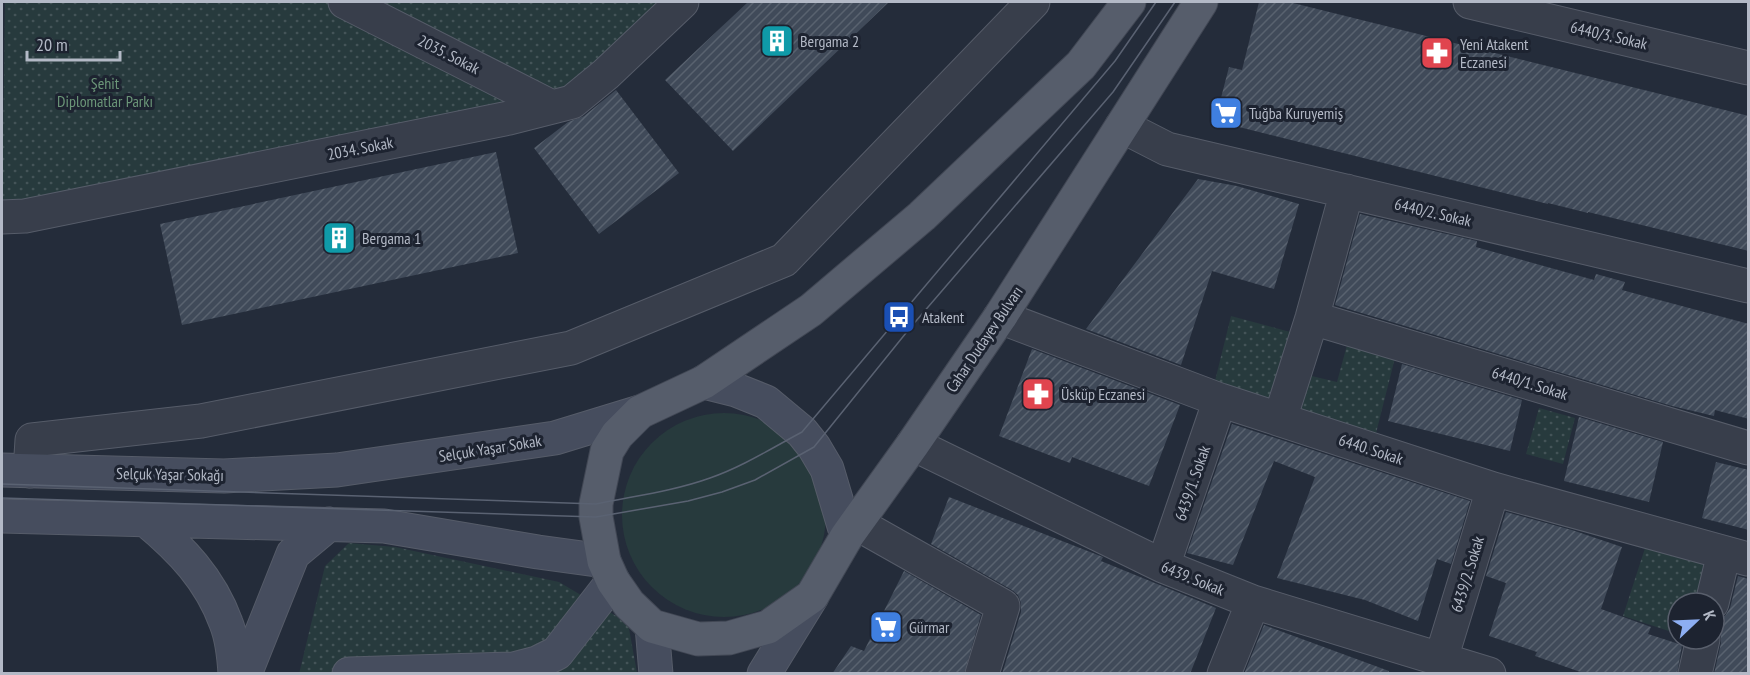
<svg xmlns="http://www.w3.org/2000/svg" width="1750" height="675" viewBox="0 0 1750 675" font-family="'PT Sans Narrow',sans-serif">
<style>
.grass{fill:#273a3d}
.park{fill:url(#park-dots)}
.building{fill:url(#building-hatch)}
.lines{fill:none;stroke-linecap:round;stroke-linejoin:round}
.street-casing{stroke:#565c69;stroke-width:35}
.secondary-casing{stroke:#565c69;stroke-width:35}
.primary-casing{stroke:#414754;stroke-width:35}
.street{stroke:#383e4b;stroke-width:33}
.secondary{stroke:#464d5e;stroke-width:33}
.primary{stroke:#565d6b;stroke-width:33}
.tram{stroke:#5a6272;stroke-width:1.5}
.labels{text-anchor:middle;stroke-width:6;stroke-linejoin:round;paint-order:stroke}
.street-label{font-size:16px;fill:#b3b9c6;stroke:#1d2330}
.poi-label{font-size:16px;fill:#b3b9c6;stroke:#1d2330;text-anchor:start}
.park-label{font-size:16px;fill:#6b9678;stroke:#1d2330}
</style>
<defs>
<pattern id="park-dots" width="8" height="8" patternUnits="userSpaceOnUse" patternTransform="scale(1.5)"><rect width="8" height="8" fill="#273a3d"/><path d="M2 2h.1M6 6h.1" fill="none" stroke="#445458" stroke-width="1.8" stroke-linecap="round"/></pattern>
<pattern id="building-hatch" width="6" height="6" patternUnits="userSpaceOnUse" patternTransform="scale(1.5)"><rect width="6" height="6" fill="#404a59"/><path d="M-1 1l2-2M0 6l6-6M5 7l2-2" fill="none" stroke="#59626f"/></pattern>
</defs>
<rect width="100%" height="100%" fill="#242c3a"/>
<path class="grass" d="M622 515a102 102 0 1 1 204 0a102 102 0 1 1-204 0Z"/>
<path class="park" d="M5 2H671L566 99 2 210Z
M1231 316 1294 333 1274 407 1213 389Z
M1347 345 1395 358 1374 441 1287 419 1299 373 1337 382Z
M1539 408 1575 418 1563 464 1526 454Z
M1647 542 1710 562 1697 603H1678V634L1623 616Z
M349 543 395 547 559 582 628 623 637 673 299 674 325 566Z"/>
<path class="building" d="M748 2H889L733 151 665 80Z
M1259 2H1289L1749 116V251L1588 212V213L1548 203V204L1215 121 1229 67 1242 70Z
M616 90 679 173 599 234 534 148 568 122 584 116Z
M496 152 518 253 182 325 160 224Z
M1198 179 1237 186 1299 204 1274 289 1212 271 1181 365 1086 329Z
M1360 214 1477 241 1476 247 1594 280 1596 274 1625 282 1622 290 1749 324V419L1715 410 1714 416 1672 406 1335 305Z
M1032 349 1180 405 1149 486 1072 457 1070 463 999 436Z
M1402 364 1522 400 1510 451 1388 421Z
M1579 417 1663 442 1649 502 1564 481Z
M1232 424 1470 501 1451 564 1437 559 1418 621 1365 600 1277 578 1315 477 1274 461 1233 565 1187 553Z
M1716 462 1749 470V530L1702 518Z
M949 497 1103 557 1101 561 1216 608 1190 674H1002L1021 612V603L1018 595 1012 590 931 544Z
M1506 512 1572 530 1622 547 1601 609 1651 627 1648 634 1682 645 1677 674H1586L1535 656 1537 652 1489 636 1506 583 1486 576Z
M904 571 981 615 964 674H832L851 646 864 651Z
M1738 576 1749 579V674H1714L1721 643V633L1714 624V621L1725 616 1730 608Z
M1264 625 1389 671V674H1244Z"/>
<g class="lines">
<g class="street-casing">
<path id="street" d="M345 2 552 107
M1470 2 1748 68
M1122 126 1167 149 1748 286
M2 217 25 216 509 118 572 102 606 74 682 2
M1000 317 1220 400 1493 489 1748 559
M1312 318 1748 448
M1280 419 1312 318 1347 191
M913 444 1163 566 1253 602 1489 674
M30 471 32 440 201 421 571 348 784 260 1033 2
M856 523 1003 606 982 674
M1163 566 1220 400
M1712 603 1724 553
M1441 659 1493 489
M1224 674 1253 602
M1695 674 1703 639"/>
</g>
<g class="secondary-casing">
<path id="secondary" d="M704 382 736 390 766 402 802 432 814 447 827 469 847 536
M2 470 224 476 337 470 555 438 640 412
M2 516 384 526 538 552 604 561
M146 520C181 549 210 579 226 623 232 638 234 657 235 674
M652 626 656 674
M245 674 293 554 329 524
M349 674 514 669 537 663 557 653 613 581
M764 674 812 596"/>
</g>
<g class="primary-casing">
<path id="primary" d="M1129 2 1081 65 922 216 811 310 704 382 640 412 617 435 607 451 596 504V517L604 561 613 581 629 604 652 626 698 639 729 638 768 627 812 596 847 536 913 444 1000 317 1201 2"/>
</g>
<use href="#street" class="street"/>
<use href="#secondary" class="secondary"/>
<use href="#primary" class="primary"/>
<path class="tram" d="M2 484 596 504C634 496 674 491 710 478 742 467 772 448 802 432L1115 61 1156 2
M2 498 596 517 688 501 722 492 755 480 814 447 910 328 1113 92 1175 2"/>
</g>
<defs>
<g id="building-square" transform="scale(1.725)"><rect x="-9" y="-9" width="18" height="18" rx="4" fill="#0f9aa8" stroke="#1d2330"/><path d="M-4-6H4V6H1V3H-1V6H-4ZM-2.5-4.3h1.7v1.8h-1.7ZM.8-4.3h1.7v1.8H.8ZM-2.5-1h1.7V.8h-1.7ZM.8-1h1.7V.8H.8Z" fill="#fff"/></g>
<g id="pharmacy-square" transform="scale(1.725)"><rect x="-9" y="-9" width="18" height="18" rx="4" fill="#e0444e" stroke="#1d2330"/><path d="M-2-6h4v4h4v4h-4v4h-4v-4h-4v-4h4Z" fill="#fff"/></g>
<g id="supermarket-square" transform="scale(1.725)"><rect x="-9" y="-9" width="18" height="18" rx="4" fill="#3f7fe0" stroke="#1d2330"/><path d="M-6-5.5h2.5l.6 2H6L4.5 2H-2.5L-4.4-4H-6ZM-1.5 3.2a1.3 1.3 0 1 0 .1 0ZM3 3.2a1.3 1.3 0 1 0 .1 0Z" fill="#fff"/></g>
<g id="bus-square" transform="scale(1.725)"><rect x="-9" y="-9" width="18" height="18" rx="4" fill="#1a4fb4" stroke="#1d2330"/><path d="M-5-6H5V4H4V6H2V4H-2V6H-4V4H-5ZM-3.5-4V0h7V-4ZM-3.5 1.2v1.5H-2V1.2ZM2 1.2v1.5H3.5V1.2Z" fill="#fff"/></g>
</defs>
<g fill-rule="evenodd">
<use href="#building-square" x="777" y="41"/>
<use href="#pharmacy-square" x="1437" y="53"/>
<use href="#supermarket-square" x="1226" y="113"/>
<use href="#building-square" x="339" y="238"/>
<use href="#bus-square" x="899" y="317"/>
<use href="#pharmacy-square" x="1038" y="394"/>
<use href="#supermarket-square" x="886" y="627"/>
</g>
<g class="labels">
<g class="street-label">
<text transform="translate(1609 35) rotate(13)" y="6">6440/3. Sokak</text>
<text transform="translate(449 54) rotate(27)" y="6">2035. Sokak</text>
<text transform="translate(360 148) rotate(-11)" y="6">2034. Sokak</text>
<text transform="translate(1433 212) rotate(13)" y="6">6440/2. Sokak</text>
<text transform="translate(984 339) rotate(-56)" y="6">Cahar Dudayev Bulvarı</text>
<text transform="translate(1530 383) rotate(17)" y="6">6440/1. Sokak</text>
<text transform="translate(490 448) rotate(-9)" y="6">Selçuk Yaşar Sokak</text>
<text transform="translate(1371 449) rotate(18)" y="6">6440. Sokak</text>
<text transform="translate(170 474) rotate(1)" y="6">Selçuk Yaşar Sokağı</text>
<text transform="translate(1192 483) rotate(-71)" y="6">6439/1. Sokak</text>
<text transform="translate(1467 574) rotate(-73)" y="6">6439/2. Sokak</text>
<text transform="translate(1193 578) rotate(22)" y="6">6439. Sokak</text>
</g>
<g class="poi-label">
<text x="800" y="47">Bergama 2</text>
<text x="1460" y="50">Yeni Atakent<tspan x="1460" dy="18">Eczanesi</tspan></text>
<text x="1249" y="119">Tuğba Kuruyemiş</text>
<text x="362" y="244">Bergama 1</text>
<text x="922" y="323">Atakent</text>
<text x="1061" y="400">Üsküp Eczanesi</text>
<text x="909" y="633">Gürmar</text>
</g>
<g class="park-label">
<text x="105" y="89">Şehit<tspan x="105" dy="18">Diplomatlar Parkı</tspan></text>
</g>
</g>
<rect width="1750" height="675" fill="none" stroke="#b3b9c6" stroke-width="6"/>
<g transform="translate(1696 621) rotate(67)"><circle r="28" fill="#1d2330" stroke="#595f6c" stroke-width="1.5"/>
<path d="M0-4.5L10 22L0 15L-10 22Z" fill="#8daef2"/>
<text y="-9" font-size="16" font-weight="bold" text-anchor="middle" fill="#b3b9c6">K</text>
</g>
<path d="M27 51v9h93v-9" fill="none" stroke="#b3b9c6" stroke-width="3"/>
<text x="36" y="51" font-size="18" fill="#b3b9c6" stroke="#1d2330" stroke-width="4.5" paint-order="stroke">20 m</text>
</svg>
